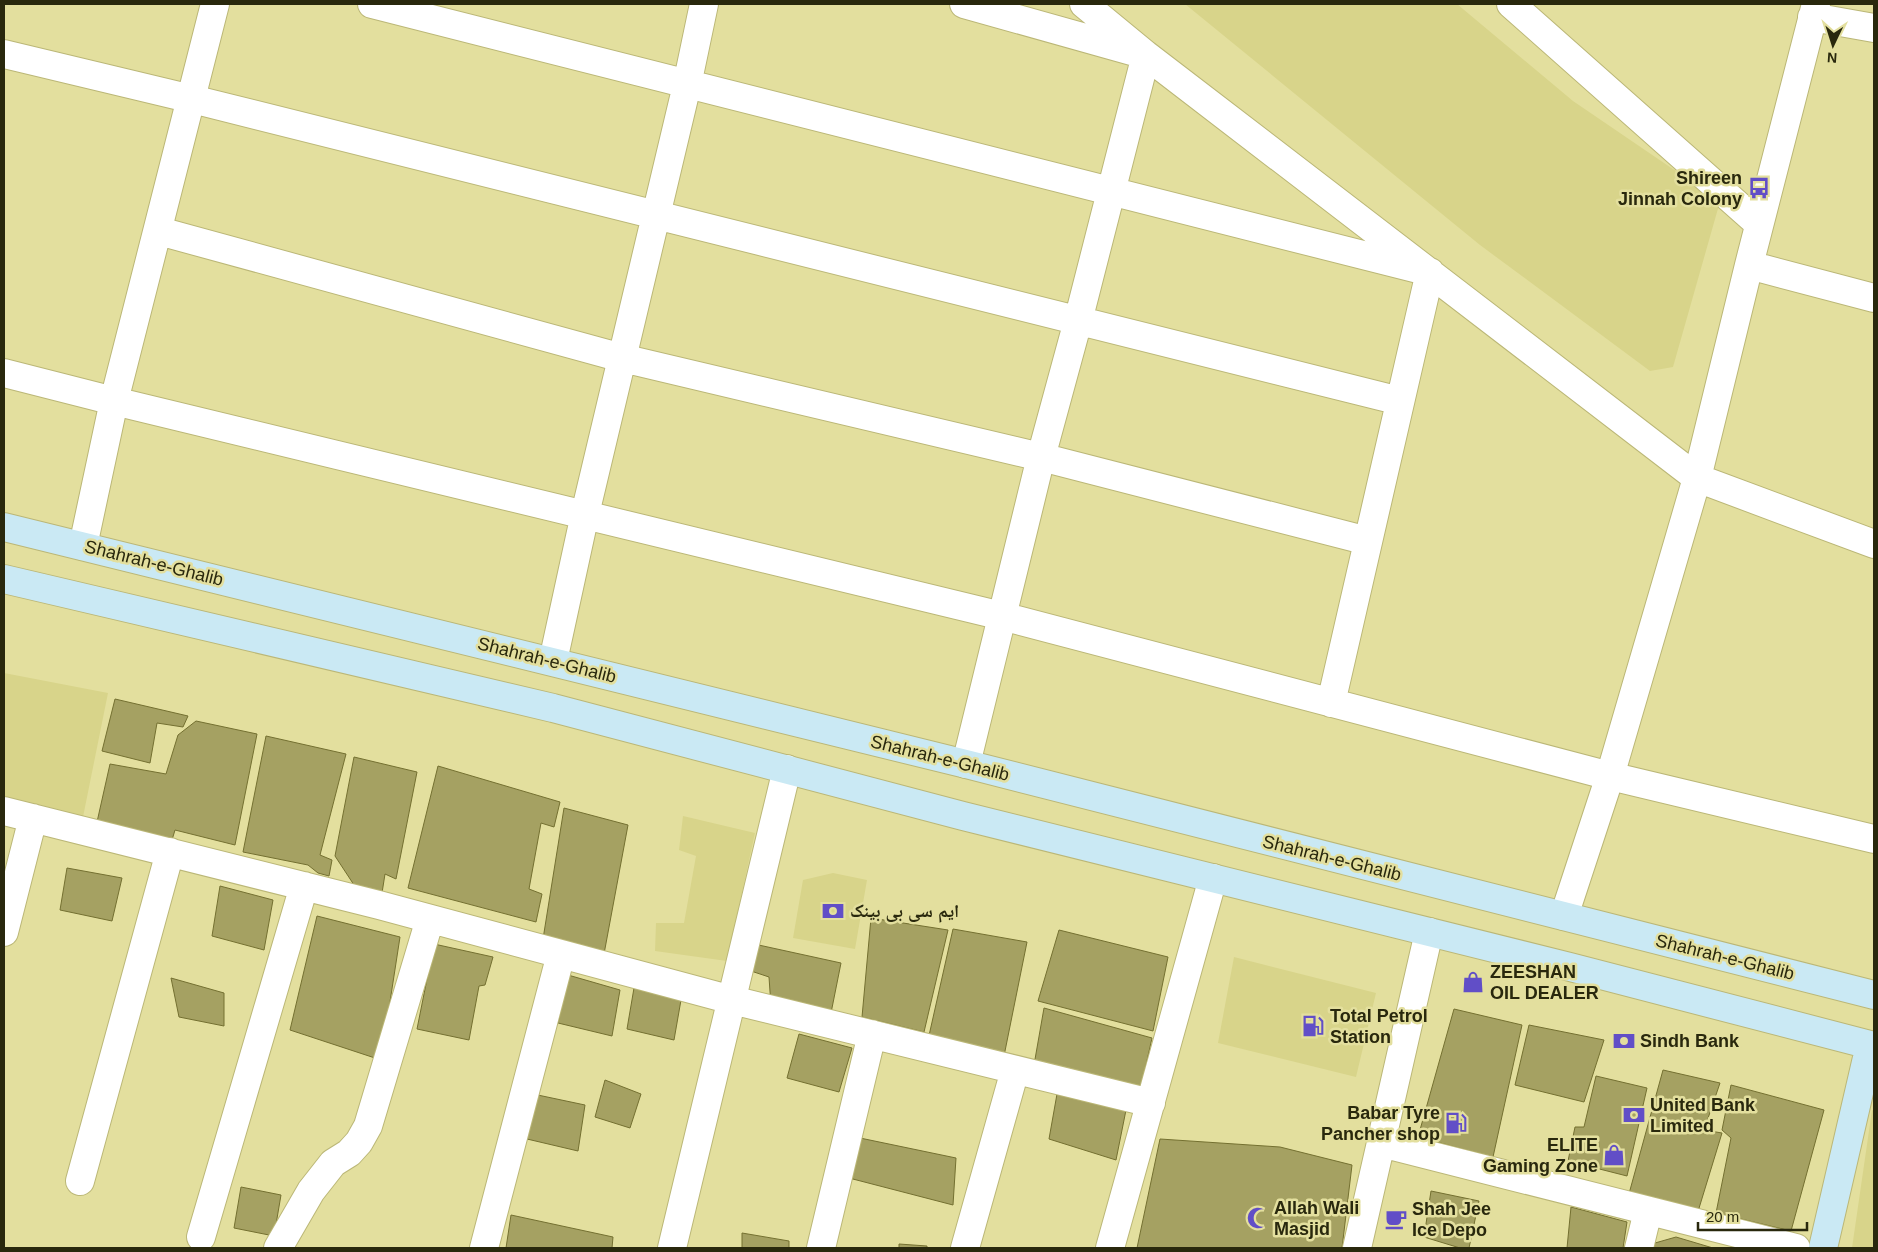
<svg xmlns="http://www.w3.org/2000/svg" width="1878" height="1252" viewBox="0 0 1878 1252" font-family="Helvetica,'Noto Naskh Arabic',sans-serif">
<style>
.built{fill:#d8d48a}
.building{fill:#a5a162;stroke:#747031}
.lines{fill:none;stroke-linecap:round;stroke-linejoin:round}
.street-casing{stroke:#bbb777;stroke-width:30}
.secondary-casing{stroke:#bbb777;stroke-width:30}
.street{stroke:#fff;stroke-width:28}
.secondary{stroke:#cae9f4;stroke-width:28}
.labels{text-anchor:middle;stroke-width:5;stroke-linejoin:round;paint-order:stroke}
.poi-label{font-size:18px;font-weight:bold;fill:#29280d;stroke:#e3df9e;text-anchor:start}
.street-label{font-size:18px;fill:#29280d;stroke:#e3df9e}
</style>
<rect width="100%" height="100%" fill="#e3df9e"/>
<path class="built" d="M1185 4H1457L1573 101 1711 195 1719 205 1673 367 1650 371 1480 245Z
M4 673 108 693 83 817 4 801Z
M683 816 755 833 727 961 655 951 656 923H684L696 856 679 850Z
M833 873 867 880 855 949 793 938 803 880Z
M1234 957 1376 993 1356 1077 1218 1043Z
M1872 1110 1874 1111V1248H1852Z"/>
<path class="building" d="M115 699 188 716 183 727 157 723 150 763 102 751Z
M196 721 257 734 235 845 175 830 172 840 97 822 110 764 166 774 178 735Z
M266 736 346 754 320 855 332 860 329 876 318 873 308 865 243 852Z
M354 757 417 772 396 879 385 874 382 893 356 888 335 856Z
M438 766 560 802 554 827 541 823 529 889 542 894 536 922 408 888Z
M564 808 628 825 604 954 543 939Z
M67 868 122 878 112 921 60 910Z
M220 886 273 900 264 950 212 936Z
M317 916 400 937 381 1060 290 1030Z
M871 918 948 930 924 1032 862 1017Z
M953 929 1027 942 1004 1056 928 1040Z
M1059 930 1168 957 1153 1031 1038 1001Z
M434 944 493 957 485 985 479 986 469 1040 417 1029Z
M754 944 841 963 830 1018 771 1006 769 977 751 971Z
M568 975 620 990 612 1036 558 1023Z
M171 978 224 993V1026L179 1017Z
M634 988 681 1000 674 1040 627 1029Z
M1044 1008 1152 1038 1141 1088 1034 1065Z
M1454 1009 1522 1025 1493 1157 1418 1137Z
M1529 1025 1604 1040 1584 1102 1515 1085Z
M799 1034 852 1048 839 1092 787 1078Z
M1663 1070 1720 1083 1704 1130 1722 1133 1696 1218 1627 1201Z
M1596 1076 1647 1088 1627 1176 1568 1161 1575 1127H1584Z
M605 1080 641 1094 630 1128 595 1117Z
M1731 1085 1824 1110 1791 1231 1716 1213 1731 1138 1722 1130Z
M533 1094 585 1105 578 1151 527 1139Z
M1057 1094 1126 1110 1116 1160 1049 1139Z
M860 1138 956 1158 953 1205 849 1178Z
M1160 1139 1280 1147 1352 1165 1342 1248H1137Z
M241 1187 281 1195 274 1236 234 1228Z
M1431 1191 1479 1201 1469 1248H1460L1424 1237Z
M1571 1207 1627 1222 1623 1248H1567Z
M511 1215 613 1237 612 1248H506Z
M742 1233 789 1241V1248H742Z
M1676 1237 1713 1248H1647L1648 1245Z
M899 1244 927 1246V1248H899Z"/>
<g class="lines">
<g class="street-casing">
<path id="street" d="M372 4 1430 272 1331 703
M964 4 1146 55 1078 321 1041 457 966 764
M1084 4 1146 55 1697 478 1874 544
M1511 4 1759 224
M1812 17 1874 28
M4 54 192 99 1400 401
M159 231 622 358 1041 457 1368 541
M1749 265 1874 298
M4 373 114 401 1002 616 1610 776 1874 839
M83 546 114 401 215 4
M553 661 585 514 687 85 704 4
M4 811 379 905 732 1000 1151 1103
M1564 916 1610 776 1697 478 1749 265 1816 4
M4 932 33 818
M1381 1143 1796 1248
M80 1181 170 852
M201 1237 304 886
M278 1248 311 1191 333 1163 349 1153 359 1142 368 1126 430 919
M484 1248 561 954
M672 1248 787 769
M821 1248 872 1034
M965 1248 1015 1070
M1110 1248 1213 878
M1357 1248 1429 932
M1639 1248 1648 1211"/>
</g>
<g class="secondary-casing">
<path id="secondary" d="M4 527 966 764 1874 995
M4 579 553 708 963 816 1570 967 1874 1046
M1823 1248 1870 1045"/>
</g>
<use href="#street" class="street"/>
<use href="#secondary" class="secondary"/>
</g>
<defs>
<g id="bus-bare" transform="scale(1.725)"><path d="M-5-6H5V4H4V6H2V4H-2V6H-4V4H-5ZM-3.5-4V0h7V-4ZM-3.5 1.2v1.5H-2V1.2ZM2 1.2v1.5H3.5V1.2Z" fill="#614ec7" stroke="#e3df9e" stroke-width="2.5" paint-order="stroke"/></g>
<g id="bank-bare" transform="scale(1.725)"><path d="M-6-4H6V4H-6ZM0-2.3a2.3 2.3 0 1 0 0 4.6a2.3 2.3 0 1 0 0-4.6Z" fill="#614ec7" stroke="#e3df9e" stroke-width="2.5" paint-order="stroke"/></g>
<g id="shop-bare" transform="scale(1.725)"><path d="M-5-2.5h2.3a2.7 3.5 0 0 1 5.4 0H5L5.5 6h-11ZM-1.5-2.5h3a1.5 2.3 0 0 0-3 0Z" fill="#614ec7" stroke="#e3df9e" stroke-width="2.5" paint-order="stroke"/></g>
<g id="fuel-bare" transform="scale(1.725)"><path d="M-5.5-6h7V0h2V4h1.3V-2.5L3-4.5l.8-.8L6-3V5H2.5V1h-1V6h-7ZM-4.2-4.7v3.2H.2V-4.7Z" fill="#614ec7" stroke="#e3df9e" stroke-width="2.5" paint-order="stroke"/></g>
<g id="mosque-bare" transform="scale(1.725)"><path d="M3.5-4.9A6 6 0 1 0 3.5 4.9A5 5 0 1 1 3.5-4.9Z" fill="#614ec7" stroke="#e3df9e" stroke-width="2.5" paint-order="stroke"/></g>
<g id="cafe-bare" transform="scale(1.725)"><path d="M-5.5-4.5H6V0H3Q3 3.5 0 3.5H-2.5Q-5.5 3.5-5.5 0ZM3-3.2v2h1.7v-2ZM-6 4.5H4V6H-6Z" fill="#614ec7" stroke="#e3df9e" stroke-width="2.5" paint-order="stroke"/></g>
</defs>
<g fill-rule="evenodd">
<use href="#bus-bare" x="1759" y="188"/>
<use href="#bank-bare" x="833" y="911"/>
<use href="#shop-bare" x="1473" y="982"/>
<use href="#fuel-bare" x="1313" y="1026"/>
<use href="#bank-bare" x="1624" y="1041"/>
<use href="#bank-bare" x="1634" y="1115"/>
<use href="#fuel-bare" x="1456" y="1123"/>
<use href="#shop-bare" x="1614" y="1155"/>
<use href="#mosque-bare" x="1258" y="1218"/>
<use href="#cafe-bare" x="1396" y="1219"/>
</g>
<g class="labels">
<g class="poi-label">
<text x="1742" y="184" text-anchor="end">Shireen<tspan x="1742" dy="21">Jinnah Colony</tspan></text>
<text x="850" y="917">ایم سی بی بینک</text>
<text x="1490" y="978">ZEESHAN<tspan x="1490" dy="21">OIL DEALER</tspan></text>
<text x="1330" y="1022">Total Petrol<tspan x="1330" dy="21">Station</tspan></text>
<text x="1640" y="1047">Sindh Bank</text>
<text x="1650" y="1111">United Bank<tspan x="1650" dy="21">Limited</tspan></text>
<text x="1440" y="1119" text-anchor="end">Babar Tyre<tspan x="1440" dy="21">Pancher shop</tspan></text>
<text x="1598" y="1151" text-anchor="end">ELITE<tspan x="1598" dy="21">Gaming Zone</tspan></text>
<text x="1274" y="1214">Allah Wali<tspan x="1274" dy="21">Masjid</tspan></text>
<text x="1412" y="1215">Shah Jee<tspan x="1412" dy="21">Ice Depo</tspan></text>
</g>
<g class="street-label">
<text transform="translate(154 563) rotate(14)" y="6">Shahrah-e-Ghalib</text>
<text transform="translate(547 660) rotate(14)" y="6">Shahrah-e-Ghalib</text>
<text transform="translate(940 758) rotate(14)" y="6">Shahrah-e-Ghalib</text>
<text transform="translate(1332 858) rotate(14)" y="6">Shahrah-e-Ghalib</text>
<text transform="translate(1725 957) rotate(14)" y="6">Shahrah-e-Ghalib</text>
</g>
</g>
<rect width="1878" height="1252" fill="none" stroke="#29280d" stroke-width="10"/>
<g transform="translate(1833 45) rotate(184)" stroke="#e3df9e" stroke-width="4" paint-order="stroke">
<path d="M0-4L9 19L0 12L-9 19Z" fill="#29280d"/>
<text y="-8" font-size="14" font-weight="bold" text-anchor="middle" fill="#29280d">N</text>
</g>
<path d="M1698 1222v8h109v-8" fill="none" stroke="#29280d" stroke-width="2.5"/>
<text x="1706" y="1222" font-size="15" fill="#29280d" stroke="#e3df9e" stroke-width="4" paint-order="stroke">20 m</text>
</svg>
